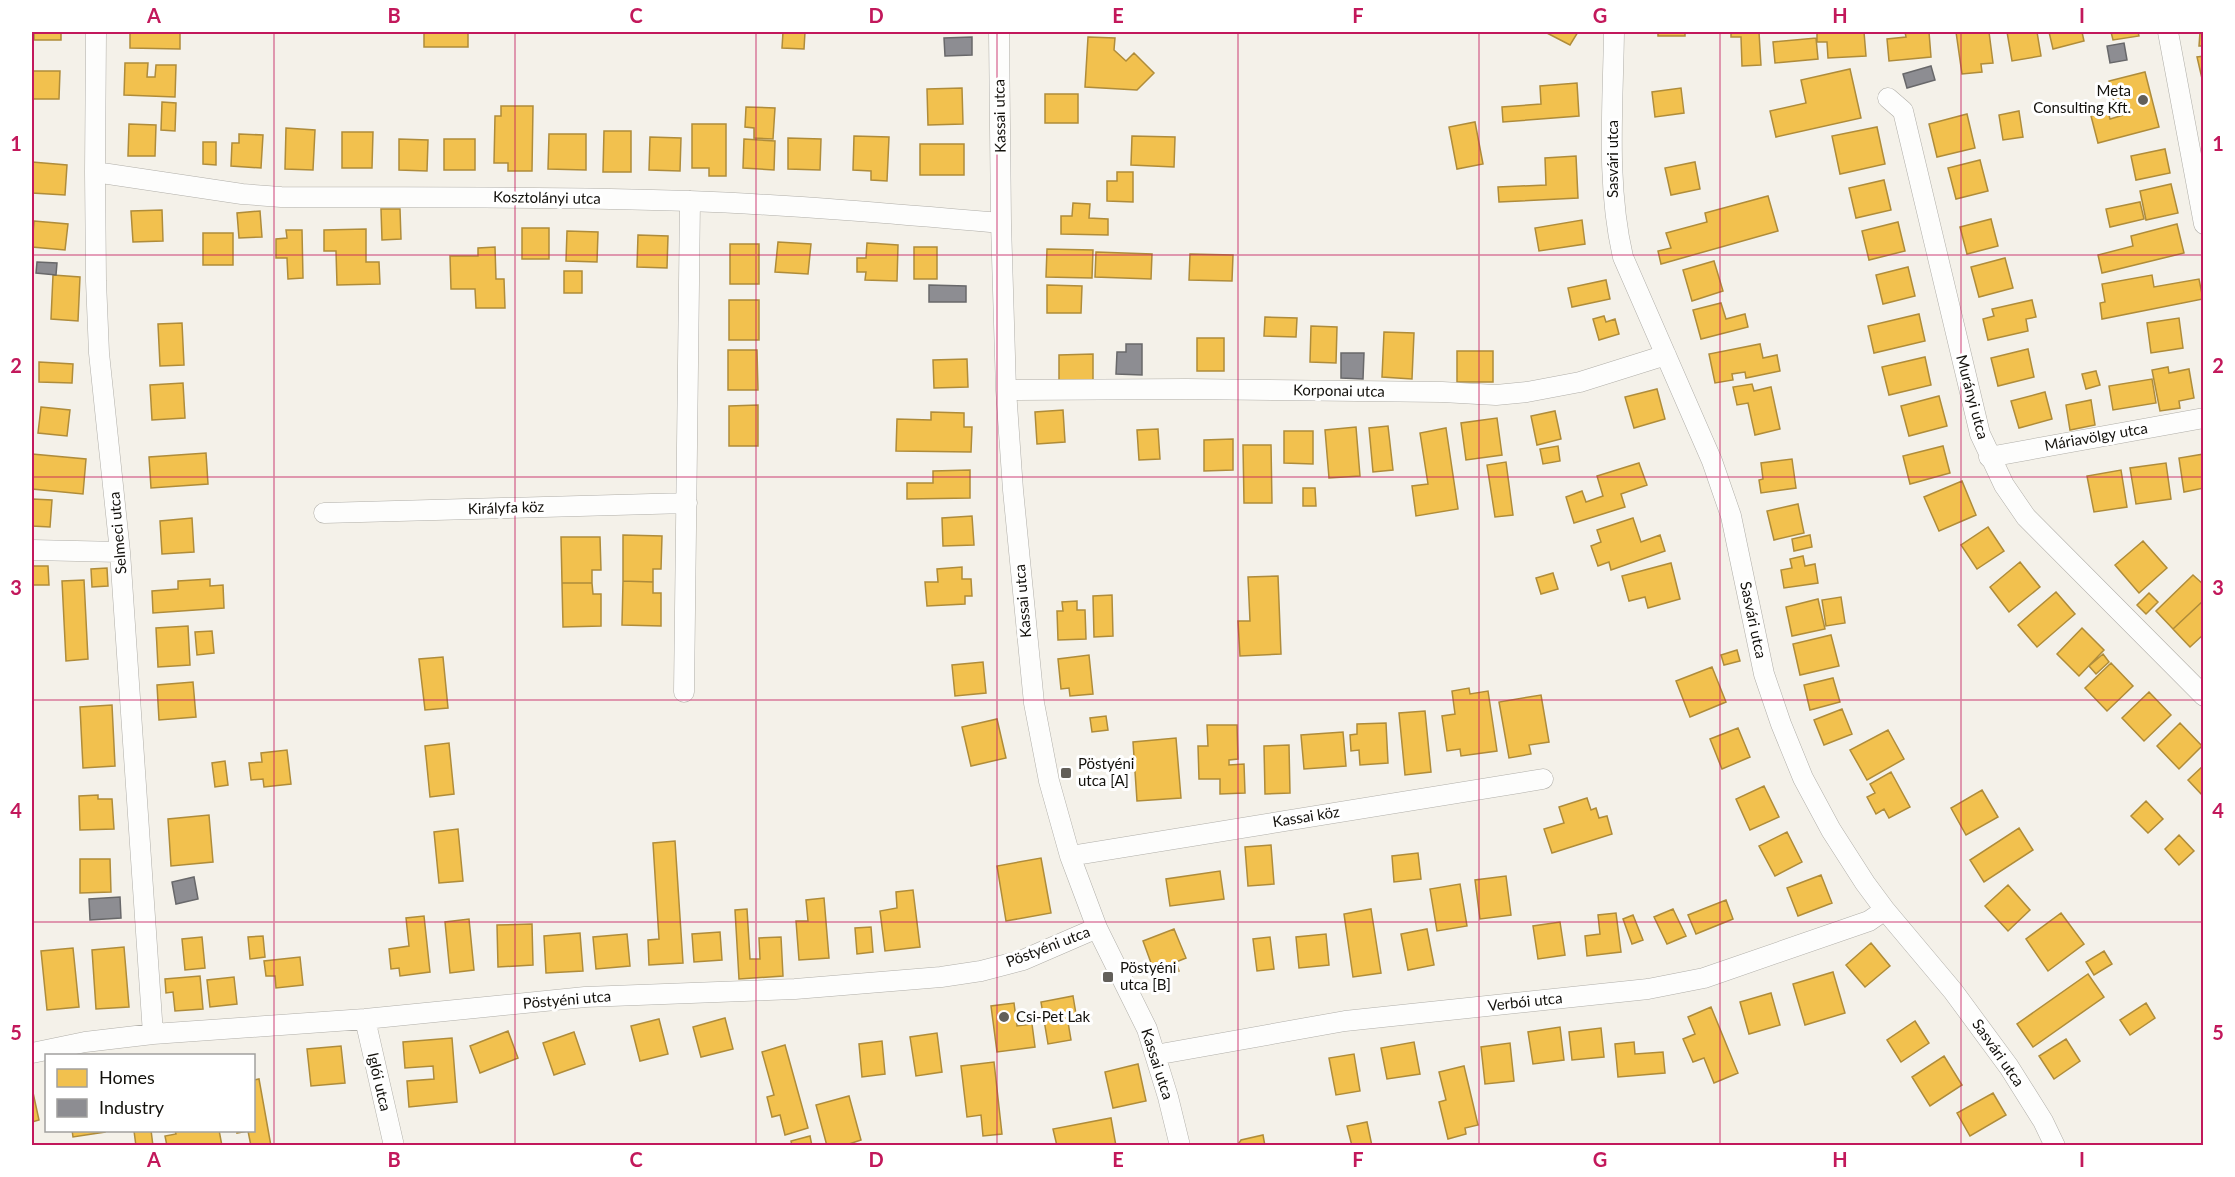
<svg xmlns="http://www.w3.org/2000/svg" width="2235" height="1177" viewBox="0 0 2235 1177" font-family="Lato,sans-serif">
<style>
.homes{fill:#f2c14e;stroke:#af8c3a;stroke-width:1.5}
.industry{fill:#8d8d92;stroke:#68686a;stroke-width:1.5}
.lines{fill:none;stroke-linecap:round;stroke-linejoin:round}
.street-casing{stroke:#b0aea8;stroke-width:21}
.street{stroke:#fdfdfc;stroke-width:20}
.grid{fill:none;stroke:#c2185b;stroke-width:1.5;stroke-opacity:0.55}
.poi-dot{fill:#625f59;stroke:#fff;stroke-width:2}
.labels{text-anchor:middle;stroke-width:6;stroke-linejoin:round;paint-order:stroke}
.poi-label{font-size:15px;fill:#13110c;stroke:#fff;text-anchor:start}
.street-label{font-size:15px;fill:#13110c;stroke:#fff}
.neatline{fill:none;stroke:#c2185b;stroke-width:2}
.grid-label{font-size:20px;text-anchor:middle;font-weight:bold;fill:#c2185b}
</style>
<rect width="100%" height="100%" fill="#f4f1e9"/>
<path class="homes" d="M34 32H61V40H34Z
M130 32H180V49L130 48Z
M424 32H468V47H424Z
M783 32H805L804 49 782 48Z
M1545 32H1578L1570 45Z
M1658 32H1685V36H1658Z
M1731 32H1759L1761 65 1742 66 1741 37H1731Z
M1817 32H1864L1866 56 1828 58 1827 42H1817Z
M1905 32H1929L1931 57 1889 61 1887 39 1906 37Z
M1956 32H1989L1993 63 1981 64 1982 72 1962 74Z
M2007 32H2037L2041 56 2012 61Z
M2049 32H2082L2084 41 2053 49Z
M2111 32H2138L2139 36 2113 40Z
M2200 32H2204V46H2199Z
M1088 37 1115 38 1114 50 1126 61 1134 53 1154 73 1137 90 1085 87Z
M1816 38 1818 59 1775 63 1773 42Z
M2204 56V83H2203L2197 57Z
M125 63H148L147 77H155L156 65H176L175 97 124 95Z
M1850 69 1861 118 1776 137 1770 111 1806 103 1801 80Z
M33 71H60L59 99H33Z
M2145 72 2159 127 2098 143 2091 116 2108 111 2110 119 2127 114 2124 100 2114 102 2109 81Z
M1577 83 1579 116 1503 122 1502 107 1541 104 1540 86Z
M962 88 963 124 928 125 927 89Z
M1681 88 1684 113 1655 117 1652 92Z
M1045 94H1078V123H1045Z
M162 102 176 103 175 131 161 130Z
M501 106H533L532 171H508V163H494L495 116H501Z
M746 107 775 108 773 139 754 138V128L745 127Z
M2019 111 2023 137 2003 140 1999 115Z
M1967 114 1975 148 1937 157 1929 124Z
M1475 122 1483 164 1457 169 1449 127Z
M129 124 156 125 155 156H128Z
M692 124H726V176H709V168H692Z
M1877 127 1885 164 1840 174 1832 136Z
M286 128 315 130 313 170 285 169Z
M604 131H631V172H603Z
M342 132H373L372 168H342Z
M239 134 263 135 261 168 231 166 232 143H239Z
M549 134H586V170L548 169Z
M854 136 889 137 887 181 871 180V171L853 170Z
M1132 136 1175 137 1174 167 1131 165Z
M650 137 681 138 680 171 649 170Z
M788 138 821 139 820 170 788 169Z
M399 139 428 140 427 171 399 170Z
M444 139H475V170H444Z
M744 139 775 141 774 170 743 168Z
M203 142H216V165L203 164Z
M920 144H964V175H920Z
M2165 149 2170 173 2136 180 2131 156Z
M1576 156 1578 198 1499 202 1498 187 1546 185 1545 158Z
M1980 160 1988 191 1956 199 1948 168Z
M32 162 67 165 65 195 32 193Z
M1695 162 1700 189 1671 195 1665 168Z
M1117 172H1133V202L1107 201V181H1117Z
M1884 180 1891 210 1856 218 1849 188Z
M2171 184 2178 213 2146 220 2140 191Z
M1768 196 1778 231 1661 264 1658 251 1671 248 1666 233 1707 222 1705 213Z
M2140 202 2144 219 2110 227 2106 209Z
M1073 203 1090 204 1089 218 1108 219V235L1061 234V216H1072Z
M381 209H400L401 239 382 240Z
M162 210 163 241 133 242 131 211Z
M260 211 262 237 239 238 237 213Z
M1991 219 1998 246 1967 254 1960 227Z
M1582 220 1585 244 1539 251 1535 228Z
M34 221 68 224 65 250 32 247Z
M1898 222 1905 251 1869 260 1862 231Z
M2177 224 2184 253 2102 273 2098 255 2133 246 2131 236Z
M522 228H549V259H522Z
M366 229V262H379L380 284 337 285 336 251H324V230Z
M286 230H302L303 278 288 279 287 258H276V239L287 238Z
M567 231 598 232 597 262 566 261Z
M203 233H233V265H203Z
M638 235 668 236 667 268 637 267Z
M778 242 811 244 808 274 775 272Z
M867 243 898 245 897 281 865 280 866 272H857V258H866Z
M730 244H759V284H730Z
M495 247 496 279H504L505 308H476L475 289H451L450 256H478V248Z
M914 247H937V279H914Z
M1047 249 1093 250 1092 278 1046 277Z
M1096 252 1152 254 1151 279 1095 277Z
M1190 254 1233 255 1232 281 1189 280Z
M2005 258 2013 288 1979 297 1971 267Z
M1714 261 1723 291 1692 301 1683 270Z
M1908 267 1915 296 1883 304 1876 275Z
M564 271H582V293H564Z
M53 275 80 277 78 321 51 319Z
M2152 275 2154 287 2199 279 2203 299 2102 319 2100 303 2105 302 2102 284Z
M1606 280 1610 299 1572 307 1568 288Z
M1047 285 1082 286 1081 313H1047Z
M729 300H759V340H729Z
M2032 300 2036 317 2026 319 2028 331 1988 340 1983 319 1994 316 1992 309Z
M1721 303 1726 319 1745 314 1748 327 1701 339 1693 310Z
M1919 314 1925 341 1874 353 1868 326Z
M1604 316 1606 322 1615 319 1619 334 1599 340 1593 319Z
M1265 317 1297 318 1296 337 1264 336Z
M2179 318 2183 348 2151 353 2147 323Z
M182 323 184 365 160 366 158 324Z
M1311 326 1337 327 1336 363 1310 362Z
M1384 332 1414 333 1412 379 1382 377Z
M1197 338H1224V371H1197Z
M1760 344 1763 358 1777 355 1780 371 1746 378 1745 372 1732 374 1733 380 1715 383 1709 354Z
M2028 349 2034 377 1998 386 1991 358Z
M728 350H757L758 390H728Z
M1457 351H1493V382H1457Z
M1093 354V382H1059V355Z
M1925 357 1931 385 1889 395 1882 367Z
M967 359 968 387 934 388 933 360Z
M39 362 73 364 72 383 39 382Z
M2168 367 2169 373 2189 369 2194 398 2179 401 2180 408 2160 411 2152 370Z
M2096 371 2100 385 2086 389 2082 374Z
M2152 379 2156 403 2113 410 2109 386Z
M183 383 185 418 152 420 150 385Z
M1752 384 1754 391 1771 387 1780 429 1755 435 1748 403 1737 405 1733 387Z
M1657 389 1665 419 1634 428 1625 397Z
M2045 392 2052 419 2019 428 2011 401Z
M1939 396 1947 426 1909 436 1901 406Z
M2091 400 2095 425 2070 430 2066 405Z
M758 405V446H729V406Z
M41 407 70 410 67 436 38 433Z
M1063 410 1065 442 1037 444 1035 412Z
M1555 411 1561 439 1537 445 1531 416Z
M931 412 964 413V427H972L971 452 896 451 897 419 931 420Z
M1497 418 1502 455 1466 460 1461 423Z
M1388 426 1393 470 1373 472 1369 428Z
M1356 427 1360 476 1329 478 1325 430Z
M1446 428 1458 509 1416 516 1412 486 1428 484 1420 433Z
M1158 429 1160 459 1139 460 1137 430Z
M1284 431H1313V464L1284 463Z
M1233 439V470L1204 471V440Z
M1243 445H1271L1272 503H1244Z
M1558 446 1560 461 1543 464 1540 449Z
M1943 446 1950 473 1910 484 1903 456Z
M206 453 208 484 151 488 149 457Z
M32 454 86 459 83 494 32 489Z
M2204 454V488L2184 492 2179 458Z
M1792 459 1796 488 1761 493 1759 480 1763 479 1761 463Z
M1506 462 1513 515 1495 517 1487 465Z
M1639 463 1647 485 1621 494 1625 507 1574 523 1566 497 1582 491 1586 502 1603 496 1597 476Z
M2166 463 2171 499 2136 504 2130 468Z
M970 470V498L907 499V483H933V471Z
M2121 470 2127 507 2094 512 2087 476Z
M1962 481 1976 515 1939 531 1924 497Z
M1303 488H1315L1316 506H1303Z
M32 499 52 500 50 527 32 526Z
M1798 504 1804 533 1774 540 1767 511Z
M972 516 974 545 943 546 942 518Z
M192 518 194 552 162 554 160 521Z
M1633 518 1641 542 1660 535 1665 551 1611 570 1609 562 1598 566 1591 546 1601 542 1597 530Z
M1988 527 2004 551 1977 569 1961 545Z
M623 535 662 536 661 569H653V582L623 581Z
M1810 535 1812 547 1794 551 1792 539Z
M561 537H600L601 570H592V583H562Z
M2143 541 2167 568 2139 593 2115 565Z
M1803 556 1805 566 1815 564 1818 583 1784 588 1781 570 1792 568 1790 559Z
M2020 562 2040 587 2009 612 1990 587Z
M1671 563 1680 599 1648 608 1645 597 1629 601 1622 576Z
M32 566H48L49 585H32Z
M962 567V579H971L972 596H965V604L927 606 925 582H938L937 569Z
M107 568 108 586 92 587 91 569Z
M1553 573 1558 589 1541 594 1536 578Z
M2193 575 2204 585V600L2173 629 2156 611Z
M1278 576 1281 654 1240 656 1238 621H1250L1248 577Z
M210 579V586L223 585 224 608 153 613 152 591 178 589V581Z
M84 580 88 659 66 661 62 581Z
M623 581 653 582V593H661V626L622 625Z
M562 583H592L593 594H601V626L563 627Z
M2056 592 2075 614 2037 647 2018 625Z
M2149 593 2158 602 2146 614 2137 605Z
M1112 595 1113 636 1094 637 1093 596Z
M1841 597 1845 623 1826 626 1822 600Z
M1818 599 1825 629 1792 636 1786 607Z
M2204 600V634L2190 647 2173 629Z
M1077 601V610H1085L1086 639 1058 640 1057 611H1063L1062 602Z
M188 626 190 665 158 667 156 628Z
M2082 628 2104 650 2079 676 2057 654Z
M212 631 214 653 197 655 195 632Z
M1831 635 1839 666 1800 675 1793 644Z
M1737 650 1740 661 1724 665 1721 655Z
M2103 654 2109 662 2096 674 2089 666Z
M1089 655 1093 694 1070 696 1069 688 1061 689 1058 659Z
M443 657 448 708 425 710 419 659Z
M983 662 986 693 955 696 952 665Z
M2111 663 2133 686 2107 711 2085 688Z
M1712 667 1726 702 1690 717 1676 681Z
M1833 678 1840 702 1810 710 1804 685Z
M193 682 196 717 159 720 157 685Z
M1469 688 1470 694 1488 691 1497 751 1461 756 1460 749 1447 751 1442 716 1455 714 1452 691Z
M2149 692 2171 715 2144 741 2122 718Z
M1541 695 1549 742 1529 745 1531 754 1509 758 1499 702Z
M112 705 115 766 83 768 80 707Z
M1842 709 1852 734 1824 745 1814 720Z
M1425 711 1431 772 1405 775 1399 713Z
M1106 716 1108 730 1092 732 1090 718Z
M997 719 1006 758 971 766 962 727Z
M1386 723 1388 763 1360 765 1359 750 1351 751 1350 735 1357 734V724Z
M2180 723 2202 746 2179 769 2157 746Z
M1207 725H1237L1238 759 1229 760V765L1244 764 1245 793 1220 794V779H1199L1198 746H1208Z
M1738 728 1750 757 1722 769 1710 739Z
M1888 730 1904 759 1867 780 1850 750Z
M1343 732 1346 766 1304 769 1301 735Z
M1176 738 1181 798 1137 801 1133 742Z
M449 743 454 794 430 797 425 746Z
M1289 745 1290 793 1265 794 1264 746Z
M287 750 291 784 264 787 263 779 251 780 249 763 262 762 261 753Z
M225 761 228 785 215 787 212 763Z
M2204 765V797L2188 780Z
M1891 772 1910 807 1889 818 1884 809 1876 814 1867 797 1875 793 1870 784Z
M1764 786 1779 817 1750 830 1736 799Z
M1982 790 1998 817 1966 835 1951 808Z
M98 795V799H112L114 829 80 830 79 796Z
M1587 798 1591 810 1596 808 1599 818 1607 816 1612 834 1552 853 1544 829 1564 823 1559 807Z
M2146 801 2163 819 2148 833 2131 816Z
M209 815 213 862 171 866 168 819Z
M2019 828 2033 850 1984 882 1970 860Z
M458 829 463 881 439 883 434 832Z
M1787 832 1802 862 1775 876 1759 846Z
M2179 835 2194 851 2179 865 2165 849Z
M675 841 683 963 649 965 648 940 659 939 653 843Z
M1271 845 1274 884 1248 886 1245 847Z
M1418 853 1421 879 1394 882 1392 856Z
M1041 858 1051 913 1006 921 997 866Z
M80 859H110L111 892 80 893Z
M1220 871 1224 899 1170 906 1166 879Z
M1821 875 1832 903 1798 916 1787 888Z
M1506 876 1511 915 1480 919 1475 880Z
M1460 884 1467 926 1437 931 1430 889Z
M2008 885 2030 910 2008 931 1985 906Z
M913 890 920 947 885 951 880 911 897 908 896 892Z
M824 898 829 958 799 960 796 921H808L806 900Z
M1726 900 1733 919 1696 934 1688 915Z
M747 909 750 959H760L759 938 781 937 783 976 739 979 735 910Z
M1371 909 1381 973 1353 977 1344 914Z
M1673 909 1686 936 1667 944 1654 917Z
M1616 913 1621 952 1587 956 1585 936 1600 934 1598 915Z
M2061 913 2084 944 2048 971 2026 939Z
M1633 915 1643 940 1632 944 1623 919Z
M424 916 430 972 400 976 399 968 391 969 389 949 409 946 406 918Z
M469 919 474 970 450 973 445 922Z
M1560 922 1565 955 1538 959 1533 926Z
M532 924 533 965 498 967 497 925Z
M871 927 873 952 857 954 855 928Z
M1174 929 1186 958 1176 962 1179 971 1167 975 1164 967 1154 971 1143 941Z
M1427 929 1434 965 1408 970 1401 934Z
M720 932 722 960 694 962 692 934Z
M580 933 583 971 546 973 544 936Z
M627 934 630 966 596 969 593 937Z
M1326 934 1329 965 1299 968 1296 937Z
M263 936 265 957 250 959 248 937Z
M202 937 205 968 185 970 182 939Z
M1270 937 1274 969 1257 971 1253 939Z
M1871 943 1890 966 1865 987 1846 965Z
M124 947 129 1007 96 1009 92 950Z
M73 948 79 1007 47 1010 41 951Z
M2104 951 2112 964 2094 975 2086 962Z
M300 957 303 985 276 988 275 976H266L264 961Z
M1833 972 1845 1013 1805 1025 1793 984Z
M2088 974 2104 997 2033 1047 2017 1024Z
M200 976 203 1009 175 1011 173 992 166 993 165 979Z
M234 977 237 1004 210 1007 207 980Z
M1771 993 1780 1025 1749 1034 1740 1002Z
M1073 996 1077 1020 1068 1022 1071 1040 1048 1044 1041 1002Z
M1014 1003 1017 1026 1032 1024 1035 1047 997 1052 991 1006Z
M2146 1003 2155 1018 2130 1035 2120 1020Z
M1711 1007 1738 1073 1714 1083 1704 1058 1693 1062 1683 1039 1695 1034 1688 1017Z
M725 1018 733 1049 701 1057 693 1027Z
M659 1019 668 1054 640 1061 631 1026Z
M1915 1021 1929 1043 1901 1062 1887 1040Z
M1560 1027 1564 1060 1533 1064 1528 1032Z
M1601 1028 1604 1057 1572 1060 1569 1032Z
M508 1031 518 1058 480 1073 470 1046Z
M574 1032 585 1064 554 1075 543 1043Z
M937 1033 942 1072 916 1076 910 1037Z
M452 1038 457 1102 409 1107 407 1081 434 1079 433 1066 405 1068 403 1042Z
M2066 1039 2080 1061 2054 1079 2039 1056Z
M882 1041 885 1074 862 1077 859 1044Z
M1414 1042 1420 1074 1387 1079 1381 1048Z
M1634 1042 1635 1054 1663 1052 1665 1073 1618 1077 1615 1044Z
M1510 1043 1514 1081 1485 1084 1481 1047Z
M785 1045 808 1128 785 1135 780 1115 772 1117 767 1097 774 1095 762 1052Z
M341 1046 345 1083 311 1086 307 1049Z
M1354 1054 1360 1091 1336 1095 1329 1058Z
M1944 1056 1962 1085 1930 1106 1912 1077Z
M994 1062 1002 1134 983 1136 981 1115 967 1117 961 1066Z
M1138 1064 1146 1101 1113 1108 1105 1072Z
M1464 1066 1478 1125 1465 1128 1466 1134 1448 1139 1439 1102 1446 1100 1439 1072Z
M259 1079 271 1146H251L248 1131 237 1133V1130H254V1080Z
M32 1088 39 1120 32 1122Z
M1993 1093 2006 1115 1970 1136 1957 1113Z
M849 1096 861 1140 843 1146H827L816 1105Z
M1111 1118 1116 1146H1057L1053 1129Z
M1367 1122 1372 1146H1352L1347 1126Z
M72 1130H105V1132L73 1137Z
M151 1130 153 1146H136L134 1131Z
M175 1130H219L222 1146H167L165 1136 176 1134Z
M1263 1135 1265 1146H1237L1241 1140Z
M810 1136 812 1146H792L791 1141Z"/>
<path class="industry" d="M972 37V55L945 56 944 38Z
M2124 43 2127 60 2110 63 2107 46Z
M1931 66 1935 80 1907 88 1903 74Z
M37 262 57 263 56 275 36 273Z
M929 285 966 286V302H929Z
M1126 344H1142V375L1116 374 1117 352H1126Z
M1341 353H1364L1363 379 1341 378Z
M194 877 198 899 176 904 172 882Z
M120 897 121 918 90 920 89 899Z"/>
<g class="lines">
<g class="street-casing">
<path id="street" d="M96 32 95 172 96 281 99 353 120 552 153 1034
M999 32 1001 223 1006 390 1013 490 1034 703 1049 781 1070 856 1097 928 1147 1029 1168 1097 1180 1146
M1614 32C1613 106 1606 184 1623 257L1712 461 1731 516 1764 674 1781 724 1803 778 1831 830 1865 883 1885 910 1953 991 2009 1067 2043 1121 2055 1146
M2168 32 2204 224
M1888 98 1903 111 1980 434 2004 485 2026 517 2204 696
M95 172 242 194 281 197C417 198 553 196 689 201 793 205 897 214 1001 223
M1006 390 1186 389 1442 392 1496 395 1527 392 1580 382 1666 355
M1989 457 2204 418
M324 513 687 503
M32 550 120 552
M684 692 690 201
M1070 856 1543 779
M365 1019 394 1146
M32 1053 85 1042 153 1034 365 1019 585 997 795 989 941 977 981 971 1023 960 1097 928
M1155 1055 1345 1021 1648 989 1704 978 1869 921 1885 910"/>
</g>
<use href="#street" class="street"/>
</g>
<path class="grid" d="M274 32V1146M515 32V1146M756 32V1146M997 32V1146M1238 32V1146M1479 32V1146M1720 32V1146M1961 32V1146M32 255H2204M32 477H2204M32 700H2204M32 922H2204"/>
<g class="poi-dot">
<circle cx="2143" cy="100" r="6"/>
<rect x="1060" y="767" width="12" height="12" rx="3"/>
<rect x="1102" y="971" width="12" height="12" rx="3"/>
<circle cx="1004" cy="1017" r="6"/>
</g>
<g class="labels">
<g class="poi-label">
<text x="2131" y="96" text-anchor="end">Meta<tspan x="2131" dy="17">Consulting Kft.</tspan></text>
<text x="1078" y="769">Pöstyéni<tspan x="1078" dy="17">utca [A]</tspan></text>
<text x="1120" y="973">Pöstyéni<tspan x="1120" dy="17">utca [B]</tspan></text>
<text x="1016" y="1022">Csi-Pet Lak</text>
</g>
<g class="street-label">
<text transform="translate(1000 116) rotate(-91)" y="5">Kassai utca</text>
<text transform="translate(1613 159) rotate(-90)" y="5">Sasvári utca</text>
<text transform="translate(547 198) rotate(1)" y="5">Kosztolányi utca</text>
<text transform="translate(1339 391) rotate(1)" y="5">Korponai utca</text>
<text transform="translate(1972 397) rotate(75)" y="5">Murányi utca</text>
<text transform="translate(2096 437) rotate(-10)" y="5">Máriavölgy utca</text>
<text transform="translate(506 508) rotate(-2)" y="5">Királyfa köz</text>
<text transform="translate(118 533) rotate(-95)" y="5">Selmeci utca</text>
<text transform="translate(1023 601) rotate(-95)" y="5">Kassai utca</text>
<text transform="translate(1753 620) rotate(78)" y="5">Sasvári utca</text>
<text transform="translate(1306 817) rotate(-9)" y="5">Kassai köz</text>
<text transform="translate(1048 947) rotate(-21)" y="5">Pöstyéni utca</text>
<text transform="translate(567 1000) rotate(-5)" y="5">Pöstyéni utca</text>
<text transform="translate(1525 1002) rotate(-6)" y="5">Verbói utca</text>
<text transform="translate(1998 1053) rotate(55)" y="5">Sasvári utca</text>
<text transform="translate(1157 1064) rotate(72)" y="5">Kassai utca</text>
<text transform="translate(379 1082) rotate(77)" y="5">Iglói utca</text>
</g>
</g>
<rect width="2235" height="1177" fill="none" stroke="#ffffff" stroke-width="66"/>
<rect x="45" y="1054" width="210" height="78" fill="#ffffff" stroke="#a1a09e" stroke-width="1.5"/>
<rect x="57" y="1069" width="30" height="18" fill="#f2c14e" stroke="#a1a09e" stroke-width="1.5"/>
<text x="99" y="1084" font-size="18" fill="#13110c">Homes</text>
<rect x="57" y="1099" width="30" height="18" fill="#8d8d92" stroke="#a1a09e" stroke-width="1.5"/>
<text x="99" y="1114" font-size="18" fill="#13110c">Industry</text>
<rect x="33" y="33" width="2169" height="1111" class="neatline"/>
<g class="grid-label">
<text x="154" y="23">A</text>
<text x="394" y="23">B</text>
<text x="636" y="23">C</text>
<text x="876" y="23">D</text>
<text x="1118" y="23">E</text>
<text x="1358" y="23">F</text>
<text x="1600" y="23">G</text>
<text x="1840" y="23">H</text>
<text x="2082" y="23">I</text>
<text x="16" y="151">1</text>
<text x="2218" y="151">1</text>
<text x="16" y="373">2</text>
<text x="2218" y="373">2</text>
<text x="16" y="595">3</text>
<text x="2218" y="595">3</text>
<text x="16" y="818">4</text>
<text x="2218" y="818">4</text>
<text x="16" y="1040">5</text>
<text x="2218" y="1040">5</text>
<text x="154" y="1167">A</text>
<text x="394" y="1167">B</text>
<text x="636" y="1167">C</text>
<text x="876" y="1167">D</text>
<text x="1118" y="1167">E</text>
<text x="1358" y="1167">F</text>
<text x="1600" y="1167">G</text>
<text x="1840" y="1167">H</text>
<text x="2082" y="1167">I</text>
</g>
</svg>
